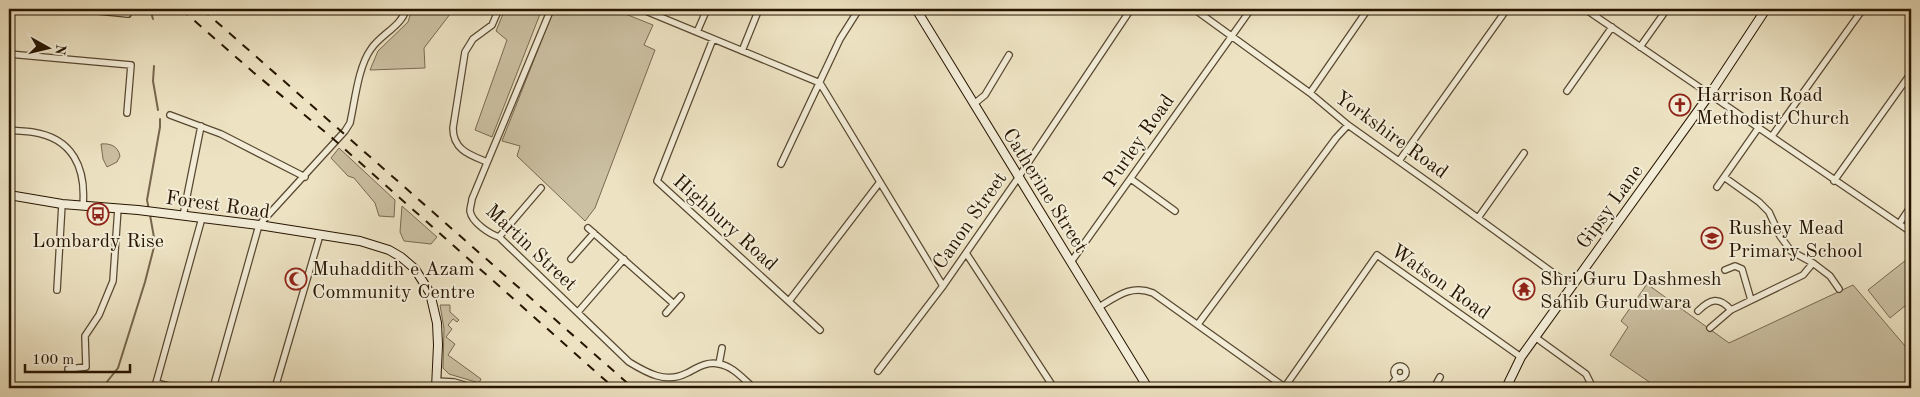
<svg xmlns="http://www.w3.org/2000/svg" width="1920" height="397" viewBox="0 0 1920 397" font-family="'Old Standard TT',serif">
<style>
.green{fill:#cbc0a2;stroke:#796a51}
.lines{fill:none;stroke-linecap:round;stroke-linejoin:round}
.stream{stroke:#76674d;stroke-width:2}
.street-casing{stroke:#584831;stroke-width:8}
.secondary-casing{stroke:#271500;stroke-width:10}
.street{stroke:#f3edd8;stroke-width:5.5}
.secondary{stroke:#f3edd8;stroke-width:8}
.rail{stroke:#271500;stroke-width:2;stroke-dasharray:9 9;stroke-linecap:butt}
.labels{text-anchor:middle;stroke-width:4;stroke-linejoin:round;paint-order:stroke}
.poi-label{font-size:20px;fill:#271500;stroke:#f3edd8;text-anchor:start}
.street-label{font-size:20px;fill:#271500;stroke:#f3edd8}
</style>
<rect width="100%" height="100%" fill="#ede3c3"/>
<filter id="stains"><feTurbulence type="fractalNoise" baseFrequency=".004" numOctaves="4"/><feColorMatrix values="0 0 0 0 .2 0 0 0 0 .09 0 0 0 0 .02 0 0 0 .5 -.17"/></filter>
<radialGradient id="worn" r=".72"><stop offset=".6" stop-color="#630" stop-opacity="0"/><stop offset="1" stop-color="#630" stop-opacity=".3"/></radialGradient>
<path class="green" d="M412 9H454L424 48 425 68 370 70 378 51 408 22Z
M505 9H542L492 137 475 130 507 40 496 31Z
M554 9H613L653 25 644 45 655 50 595 208 585 221 517 156 520 146 502 141Z
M101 144C110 143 118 146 120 156L117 162 107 167 103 159Z
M339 148 395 200 394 217 379 216 375 203 354 178 348 176 331 158Z
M402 206 437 237 431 244 404 241 400 232Z
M1911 256V301L1890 318 1868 290Z
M1647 284 1729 343 1853 285 1911 353V378L1898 388H1658L1610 355 1628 327 1621 321Z
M440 305H450V312L459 320 457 322 453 319 448 325 452 329 446 337 455 344 448 355 481 379 479 383 449 374 443 368 444 329Z"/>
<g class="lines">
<path class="stream" d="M150 9 153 19
M154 66 153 81 158 110
M149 210 147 200 160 127V119
M102 388 118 368 145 282 155 243 150 215"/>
<g class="street-casing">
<path id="street" d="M78 9 128 14
M551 9 472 199C472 202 470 207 470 211 472 223 490 234 499 237L629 362C647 373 666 384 687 373 697 368 707 361 719 364 733 366 744 380 754 388
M641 9 820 83
M1194 9 1310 93 1348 125 1438 189 1571 286
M1585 9C1694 83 1802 158 1911 232
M1596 16 1601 9
M697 32 707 9
M713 39 657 181 820 330
M1640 47 1667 9
M742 51 759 9
M9 54 131 65 127 113
M820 83 943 286
M1567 91 1612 27
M1310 93 1368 9
M974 104 985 95 1009 55
M170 115 221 134 305 177
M9 130C16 131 24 131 32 132 73 138 86 168 83 205
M1772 136 1863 9
M1399 161 1507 9
M487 162C470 155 453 150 453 128L465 52 473 39 492 25 499 9
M781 164 840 39 859 9
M1724 177 1759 202 1769 212 1780 236 1791 251 1813 263 1830 276 1839 289
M1131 179 1175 211
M1834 181 1911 73
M1717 187 1759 127
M183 216 201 126
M1478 218 1524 153
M1899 224 1911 206
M588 228 674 304
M499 237 541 188
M966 253 1054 388
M571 259 594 233
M1071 262 1251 9
M1725 270 1735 266 1742 269 1751 300
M57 290 62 204
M789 301 880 182
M1099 307C1117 296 1132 284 1153 293L1286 388
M1698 311C1710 299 1719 296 1731 310
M578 312 624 259
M666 313 681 296
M1198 324 1336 138 1348 125
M1710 328 1731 310 1803 275 1813 263
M1535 337 1586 374 1593 388
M719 364 722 348
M1394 372a6 6 0 1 1 12 0a6 6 0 1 1-12 0Z
M68 369 86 367 85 336 99 315 113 281 118 208
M878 371 943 286 1018 178 1131 9
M436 381 454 382 474 388
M156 383 177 388
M151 388 156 383 202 218
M213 388 259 225 345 131 350 123C355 101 358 67 371 49 381 34 402 26 406 9
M275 388 320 235
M1284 388 1377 255 1521 357
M1389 388 1397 377
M1434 388 1440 377"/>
</g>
<g class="secondary-casing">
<path id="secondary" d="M916 9 1148 388
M9 195 62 204 138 210 259 225 360 241 389 250 401 257 415 269 430 293 437 323 438 345 436 388
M1506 388 1521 357 1710 94 1766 9"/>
</g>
<use href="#street" class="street"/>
<use href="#secondary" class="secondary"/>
<path class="rail" d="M181 9 253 72 330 136 614 388
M202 9 633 388"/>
</g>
<defs>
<g id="church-ring" transform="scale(1.125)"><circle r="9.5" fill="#f3edd8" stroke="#8f2418" stroke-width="1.5"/><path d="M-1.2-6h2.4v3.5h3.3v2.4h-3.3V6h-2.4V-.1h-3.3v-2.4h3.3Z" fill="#8f2418"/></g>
<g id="bus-ring" transform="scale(1.125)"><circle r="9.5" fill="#f3edd8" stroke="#8f2418" stroke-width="1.5"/><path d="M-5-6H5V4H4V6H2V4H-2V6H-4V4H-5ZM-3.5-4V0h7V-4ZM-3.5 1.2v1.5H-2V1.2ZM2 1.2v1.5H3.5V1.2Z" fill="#8f2418"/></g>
<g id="school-ring" transform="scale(1.125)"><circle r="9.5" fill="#f3edd8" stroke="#8f2418" stroke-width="1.5"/><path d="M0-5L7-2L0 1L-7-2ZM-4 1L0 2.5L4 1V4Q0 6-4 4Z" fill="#8f2418"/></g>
<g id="mosque-ring" transform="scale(1.125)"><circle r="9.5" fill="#f3edd8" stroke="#8f2418" stroke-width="1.5"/><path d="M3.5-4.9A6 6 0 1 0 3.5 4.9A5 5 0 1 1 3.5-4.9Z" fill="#8f2418"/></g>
<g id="temple-ring" transform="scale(1.125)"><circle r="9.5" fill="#f3edd8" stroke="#8f2418" stroke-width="1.5"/><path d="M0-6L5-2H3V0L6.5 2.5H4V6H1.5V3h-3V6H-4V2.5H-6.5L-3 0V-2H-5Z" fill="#8f2418"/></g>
</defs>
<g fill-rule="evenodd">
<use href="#church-ring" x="1680" y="105"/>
<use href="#bus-ring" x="98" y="214"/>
<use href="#school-ring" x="1712" y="238"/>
<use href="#mosque-ring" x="296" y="279"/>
<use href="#temple-ring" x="1524" y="289"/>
</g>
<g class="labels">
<g class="poi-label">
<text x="1696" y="101">Harrison Road<tspan x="1696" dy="23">Methodist Church</tspan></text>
<text x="1728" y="234">Rushey Mead<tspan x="1728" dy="23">Primary School</tspan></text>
<text x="98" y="247" text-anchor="middle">Lombardy Rise</text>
<text x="312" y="275">Muhaddith e Azam<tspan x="312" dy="23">Community Centre</tspan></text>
<text x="1540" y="285">Shri Guru Dashmesh<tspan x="1540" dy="23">Sahib Gurudwara</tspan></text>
</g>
<g class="street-label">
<text transform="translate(1392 134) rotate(36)" y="7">Yorkshire Road</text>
<text transform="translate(1138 140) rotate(-55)" y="7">Purley Road</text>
<text transform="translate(1046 190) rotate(58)" y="7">Catherine Street</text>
<text transform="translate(218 204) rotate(8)" y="7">Forest Road</text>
<text transform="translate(1609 206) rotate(-54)" y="7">Gipsy Lane</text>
<text transform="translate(969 220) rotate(-55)" y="7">Canon Street</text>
<text transform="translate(726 222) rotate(42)" y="7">Highbury Road</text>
<text transform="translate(532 247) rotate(43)" y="7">Martin Street</text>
<text transform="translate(1441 281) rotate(35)" y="7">Watson Road</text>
</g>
</g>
<rect width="1920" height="397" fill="none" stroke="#ede3c3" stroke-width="30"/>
<rect x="10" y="10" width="1900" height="377" fill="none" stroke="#271500" stroke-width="2.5"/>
<rect x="15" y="15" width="1890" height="367" fill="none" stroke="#271500"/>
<g transform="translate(48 48) rotate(98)" stroke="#f3edd8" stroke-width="4" paint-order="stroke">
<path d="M0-4L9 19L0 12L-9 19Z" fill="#271500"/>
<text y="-8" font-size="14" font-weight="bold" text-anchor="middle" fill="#271500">N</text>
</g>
<path d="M25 364v8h105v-8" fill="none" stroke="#271500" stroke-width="2.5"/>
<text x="32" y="364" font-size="15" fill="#271500" stroke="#f3edd8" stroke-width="4" paint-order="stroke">100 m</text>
<rect width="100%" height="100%" filter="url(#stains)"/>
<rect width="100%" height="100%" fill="url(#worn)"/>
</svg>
